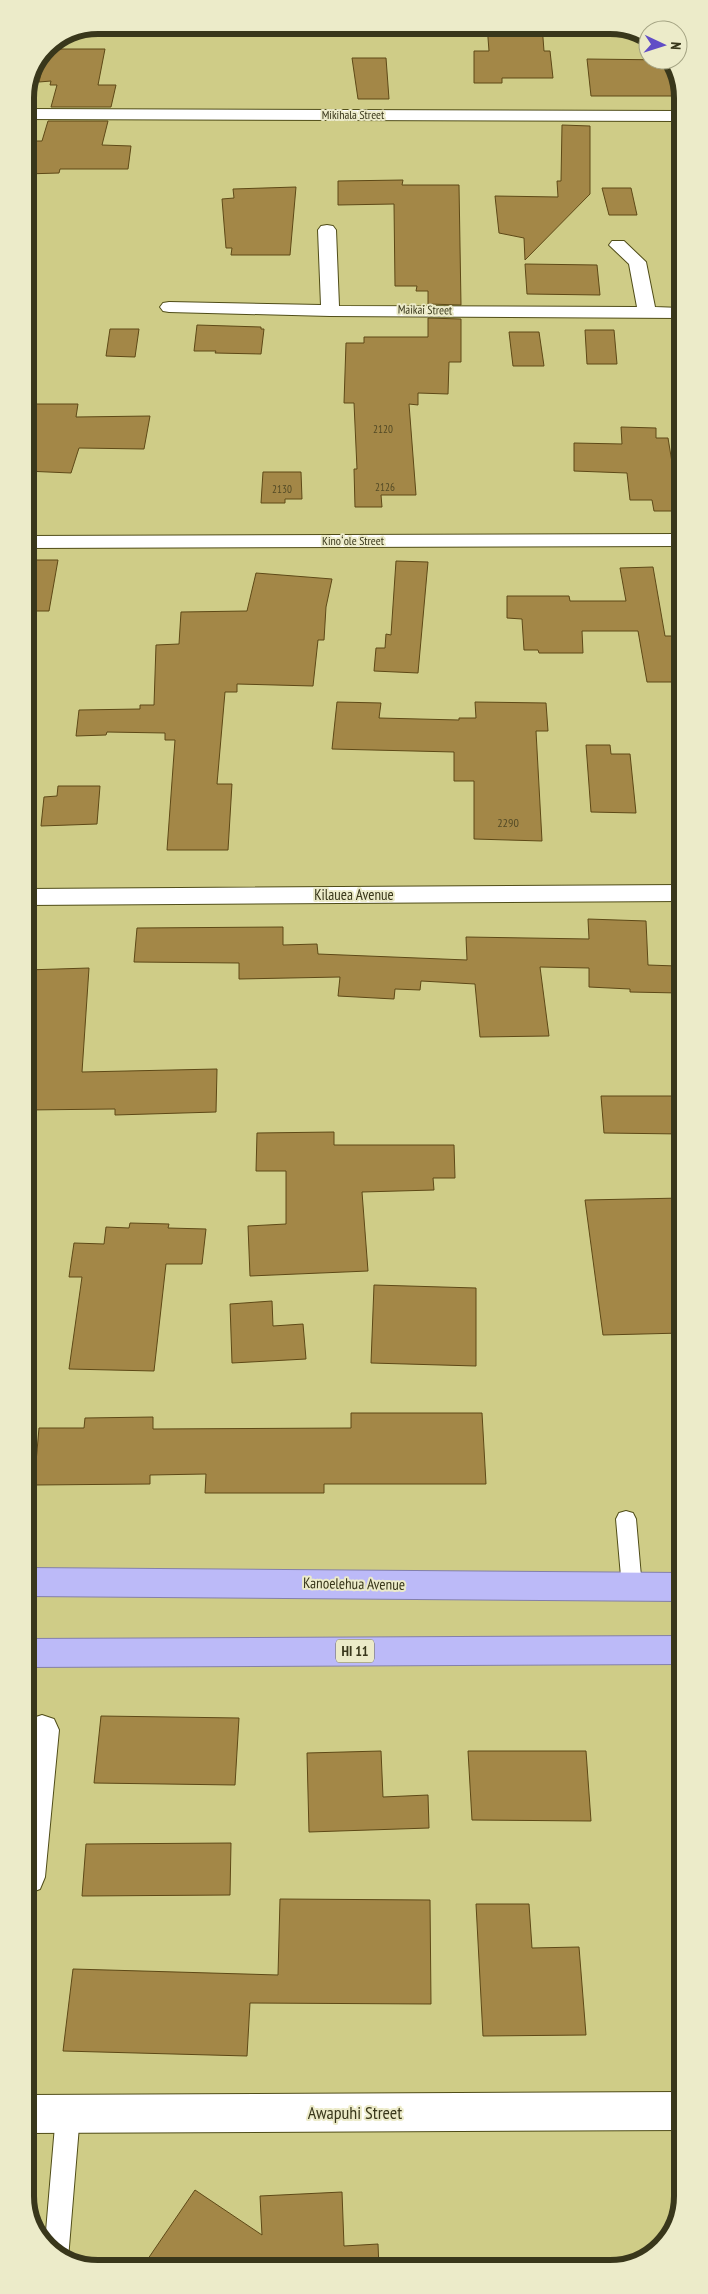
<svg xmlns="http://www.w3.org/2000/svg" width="708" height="2294" viewBox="0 0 708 2294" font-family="'PT Sans Narrow',sans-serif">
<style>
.building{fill:#a38747;stroke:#5e4917}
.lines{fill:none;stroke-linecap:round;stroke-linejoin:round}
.service-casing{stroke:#504d18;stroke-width:2}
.minor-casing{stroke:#504d18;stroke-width:2}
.tertiary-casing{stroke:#504d18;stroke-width:2}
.trunk-casing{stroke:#8480aa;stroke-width:2}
.service{fill:#fff;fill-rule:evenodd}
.minor{fill:#fff;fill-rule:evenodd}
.tertiary{fill:#fff;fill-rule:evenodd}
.trunk{fill:#bcbaf8;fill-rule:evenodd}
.labels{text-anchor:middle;stroke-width:4;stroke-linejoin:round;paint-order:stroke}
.far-number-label{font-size:11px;fill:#544b26}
.far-street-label{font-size:12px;fill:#39371b;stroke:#ecebc9}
.number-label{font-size:12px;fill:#544b26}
.shield{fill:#ecebc9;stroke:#6f6d4f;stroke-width:1}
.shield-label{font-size:14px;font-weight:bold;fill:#39371b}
.street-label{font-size:15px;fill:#39371b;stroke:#ecebc9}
.near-street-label{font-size:18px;fill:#39371b;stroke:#ecebc9}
.rim{fill:none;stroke:#39371b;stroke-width:6}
</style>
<rect width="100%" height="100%" fill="#cfcc87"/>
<path class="building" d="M487 25H542L544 51H550L553 78H502V83H474V51H489Z
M47 49H105L98 85H116L111 107H51L57 85H50L51 81 39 82Z
M352 58H386L389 99H358Z
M587 59 669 60 681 79V96H591Z
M48 121H108L102 145 131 146 128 169H60L59 173 25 174 33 141H42Z
M562 125 590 126V194L525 260 524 238 499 233 495 196 558 197 557 181H561Z
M403 180 402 185H459L461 305 428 304V291H416L417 286H395L394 204 338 205V181Z
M296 187 290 255H231L232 248H226L222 199 234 198 233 189Z
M602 188H631L637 215H609Z
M525 264 597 265 600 295 527 294Z
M428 318 461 319V362H449L448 394 418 393V405L409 404 416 495H381L382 507H355L354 469H357L354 403H344L346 343H364V337H428Z
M197 325 261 327V329H264L261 354 215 353 216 351H194Z
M110 329H139L135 357 106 356Z
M585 330H614L617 364H587Z
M509 332H539L544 366H513Z
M25 404H78L76 417 150 416 144 449 79 448 71 473 25 471Z
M621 427 656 428V438H668L680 511H654L652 500H630L627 473 574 471V443L622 444Z
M263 472H301L302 499H285V503H261Z
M26 560H58L49 611H26Z
M396 561 428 562 418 673 374 671 376 648H385L386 634 391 635Z
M653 567 665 636H673L681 682H647L638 631H582L583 653H539L538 650H524L522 619 507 618V596H569L570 601H626L620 568Z
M256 573 332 579 326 607 324 640H318L313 686 237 684V692H225L217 784H232L228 850H167L175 740H165V733L107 732 106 735 76 736 79 710 140 709V705H154L156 645 179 644 181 612 247 611Z
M337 702 381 703 379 718 459 720V718H476L475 702 546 703 548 731H536L542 841 474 839V781H454V752L332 749Z
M586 745H610L611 754H630L636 813 591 812Z
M58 786H100L97 824 41 826 44 797 57 796Z
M588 919 646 921 648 965 676 966 679 993 630 992V989L589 987V968L540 967 549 1036 480 1037 475 984 421 981 420 990 395 989 394 999 338 996 340 977 239 979V963L134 962 137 928 283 927V945L317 944 318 954 467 960 466 937 589 939Z
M89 968 82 1072 217 1069 216 1112 115 1115V1109L26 1110V970Z
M601 1096H682V1134L604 1133Z
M334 1132V1145H454L455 1178H433L434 1190 362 1192 368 1271 250 1276 248 1226 286 1224V1171H256L257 1133Z
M682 1198V1333L603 1335 585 1200Z
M130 1223 169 1224 168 1228 206 1229 202 1264H166L154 1371 69 1369 82 1277H69L74 1243 104 1244 106 1227 129 1228Z
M374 1285 476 1288V1366L371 1363Z
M272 1301 273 1326 303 1324 306 1359 232 1363 230 1304Z
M351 1413H482L486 1484H324V1493H205L206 1474 150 1475V1484L34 1485 39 1428H84L85 1418 153 1417V1429L351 1428Z
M101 1716 239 1718 235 1785 94 1783Z
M381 1751 383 1797 428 1795 429 1828 309 1832 307 1753Z
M468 1751H586L591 1821 472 1820Z
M231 1843 230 1895 82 1896 86 1844Z
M280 1899 430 1900 431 2004 250 2003 247 2056 63 2051 73 1969 278 1975Z
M476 1904H529L532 1948 579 1947 586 2035 483 2036Z
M195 2190 262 2235 260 2196 342 2192 344 2246 378 2244 379 2268 141 2269Z"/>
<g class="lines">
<g class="service-casing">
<path id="service" d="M626 1511 633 1513 636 1519 642 1588 639 1594 632 1597 625 1594 622 1588 616 1519 619 1513Z
M68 2102 77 2105 80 2114 68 2259 50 2251 45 2243 56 2114 59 2105Z"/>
</g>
<g class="minor-casing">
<path id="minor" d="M25 109 681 111V121L25 119Z
M327 225 333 226 336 230 339 306 637 307 629 264 609 245 612 241H624L646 262 655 307 681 308V318L330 316 169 312 163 311 160 307 163 303 169 302 321 305 318 230 321 226Z
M42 1715 54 1719 59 1730 45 1877 40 1889 27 1894V1726L30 1719Z
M683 2092V2130L27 2133V2095Z"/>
</g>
<g class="tertiary-casing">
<path id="tertiary" d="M681 534V546L26 548V536Z
M682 885V901L26 905V889Z"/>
</g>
<g class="trunk-casing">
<path id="trunk" d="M27 1568 682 1573V1601L27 1596Z
M682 1636V1664L27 1667V1639Z"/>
</g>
<use href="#service" class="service"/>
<use href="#minor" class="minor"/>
<use href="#tertiary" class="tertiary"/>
<use href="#trunk" class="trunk"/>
</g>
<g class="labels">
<g class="far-number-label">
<text x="383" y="433">2120</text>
<text x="385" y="491">2126</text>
<text x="282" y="493">2130</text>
</g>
<g class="far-street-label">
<text x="353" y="119">Mikihala Street</text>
<text transform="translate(425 310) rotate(1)" y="4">Maikai Street</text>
<text x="353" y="545">Kinoʻole Street</text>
</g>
<g class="number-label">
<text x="508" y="827">2290</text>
</g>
<rect class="shield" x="336" y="1639.5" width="38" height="23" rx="4"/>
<g class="shield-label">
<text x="355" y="1656">HI 11</text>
</g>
<g class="street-label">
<text x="354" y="900">Kilauea Avenue</text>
<text transform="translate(354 1584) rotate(1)" y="5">Kanoelehua Avenue</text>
</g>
<g class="near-street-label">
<text x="355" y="2119">Awapuhi Street</text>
</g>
</g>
<path d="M0 0H708V2294H0ZM98 34H610A64 64 0 0 1 674 98V2196A64 64 0 0 1 610 2260H98A64 64 0 0 1 34 2196V98A64 64 0 0 1 98 34Z" fill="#ecebc9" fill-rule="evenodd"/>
<path class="rim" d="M98 34H610A64 64 0 0 1 674 98V2196A64 64 0 0 1 610 2260H98A64 64 0 0 1 34 2196V98A64 64 0 0 1 98 34Z"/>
<g transform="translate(663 45) rotate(94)"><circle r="24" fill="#ecebc9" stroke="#a4a383"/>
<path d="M0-4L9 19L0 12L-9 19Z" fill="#614dc6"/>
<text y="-8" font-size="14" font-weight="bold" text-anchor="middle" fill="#39371b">N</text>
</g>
</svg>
